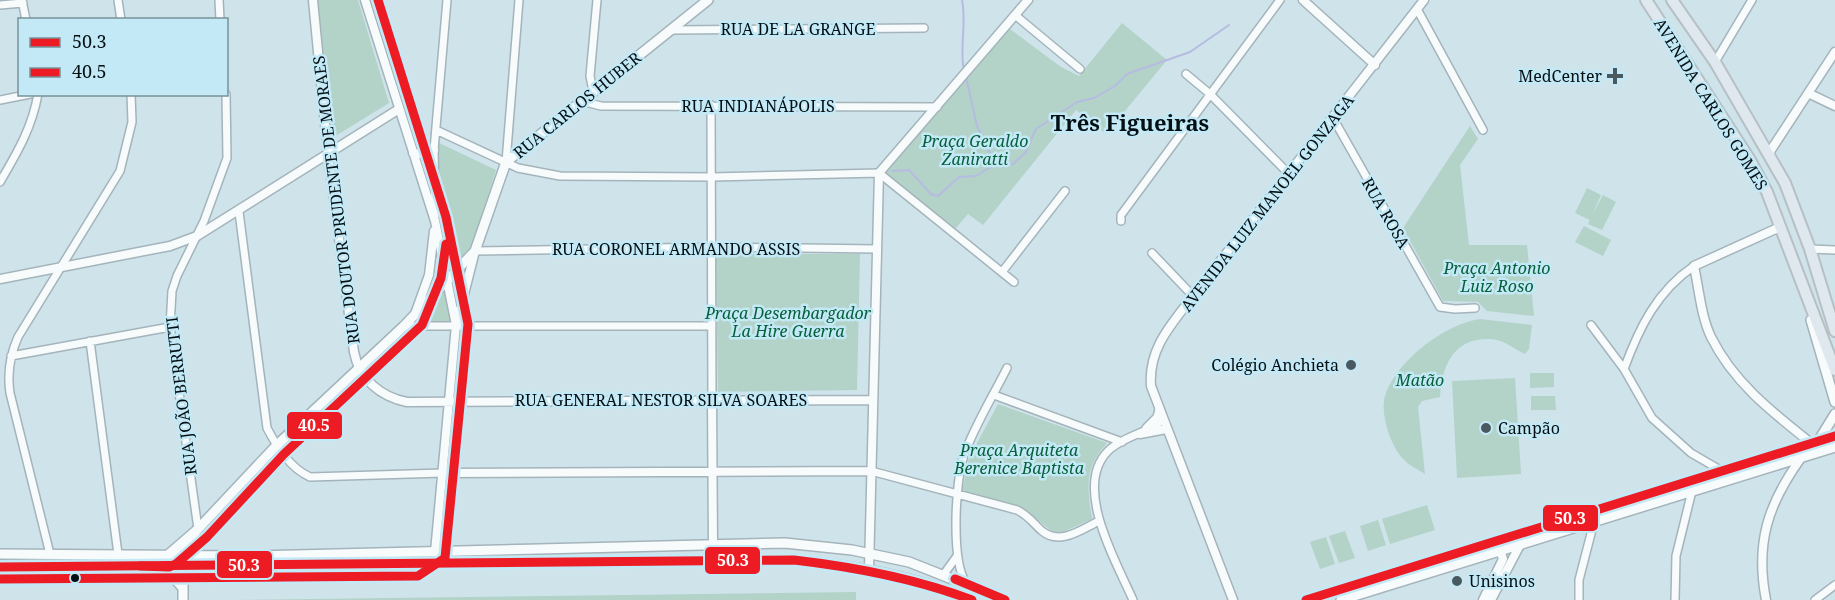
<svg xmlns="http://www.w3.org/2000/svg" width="1835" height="600" viewBox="0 0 1835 600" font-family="'Noto Serif',serif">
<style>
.green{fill:#b3d2c8}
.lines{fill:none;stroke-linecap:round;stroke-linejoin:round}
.stream{stroke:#b6bce1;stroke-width:2}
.minor-casing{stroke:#a4b4ba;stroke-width:10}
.tertiary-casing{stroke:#a4b4ba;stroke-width:11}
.secondary-casing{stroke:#a4b4ba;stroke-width:12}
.primary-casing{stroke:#b6c0c4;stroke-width:14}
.minor{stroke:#f8fbfc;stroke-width:7}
.tertiary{stroke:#f8fbfc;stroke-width:8}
.secondary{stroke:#f8fbfc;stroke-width:9}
.primary{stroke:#dfe8ef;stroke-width:10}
.bus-1-casing{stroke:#c4e9f6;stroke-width:14}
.bus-2-casing{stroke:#c4e9f6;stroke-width:14}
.bus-1{stroke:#ed1c24;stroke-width:9}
.bus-2{stroke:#ed1c24;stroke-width:9}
.poi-dot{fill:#4a595f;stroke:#c4e9f6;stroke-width:2}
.bus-dot{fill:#030f13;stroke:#c4e9f6;stroke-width:2}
.labels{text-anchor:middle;stroke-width:5;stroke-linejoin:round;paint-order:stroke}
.street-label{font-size:16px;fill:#030f13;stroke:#c4e9f6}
.poi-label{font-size:16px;fill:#030f13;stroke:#c4e9f6;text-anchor:end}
.park-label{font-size:16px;font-style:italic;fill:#05603b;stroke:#c4e9f6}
.district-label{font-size:22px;font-weight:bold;fill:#030f13;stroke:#c4e9f6}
.line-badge{stroke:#c4e9f6;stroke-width:2}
.badge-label{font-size:16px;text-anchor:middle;font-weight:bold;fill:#fff}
</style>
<rect width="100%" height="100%" fill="#cfe3eb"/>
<path class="green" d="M318 0H358L389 103 329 140Z
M1122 23 1167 60 1106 134 1076 110 983 225 968 214 955 229 884 174 1010 29 1061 67 1079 76Z
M1470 126 1478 139 1460 165 1469 245H1527L1534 316 1487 311 1478 302 1443 301 1403 228Z
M439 143 496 170 472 246 450 272 436 215Z
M433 154 431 193 420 158Z
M1587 188 1601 195 1592 215 1603 195 1616 202 1602 230 1588 224 1590 220 1575 213Z
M1584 226 1611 240 1603 256 1575 242Z
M716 254H860L857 390 718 392Z
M471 258 457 316 451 281Z
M448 286 452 323H419Z
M1480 319 1532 325 1529 349 1525 354C1514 349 1504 340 1491 339 1453 337 1442 366 1440 397L1422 401 1418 407 1425 474C1415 468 1405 463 1399 454 1389 440 1379 410 1386 393 1399 359 1445 324 1480 319Z
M1530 373H1554V387L1530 388Z
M1515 378 1521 474 1457 478 1452 381Z
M1531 396H1555L1556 410H1531Z
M998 404 1107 443C1084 468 1087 487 1092 519L1063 532H1053L1021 507 962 492 969 458Z
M1427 505 1435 530 1390 544 1382 519Z
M1378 520 1386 545 1368 551 1360 526Z
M1345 531 1355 558 1339 563 1329 536Z
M1326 537 1335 564 1320 569 1310 542Z
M856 592V600H236Z"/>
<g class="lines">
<path class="stream" d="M962 0C967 24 959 48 964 71
M992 165 1013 164 1025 153 1036 129 1077 102 1094 98 1115 86 1127 74 1190 52 1229 25
M892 171 909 170 931 194 938 196 959 177 976 176 992 166V158L977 126 966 77"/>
<g class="minor-casing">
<path id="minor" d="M22 0 26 20
M118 0 121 20
M219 0 220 20
M0 5 23 3
M1417 9 1483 130
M1015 15 1080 69
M672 30 924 28
M1715 62 1752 0
M1186 74 1210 94 1289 174
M593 91 590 76 597 0
M0 100 30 94
M581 101 601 106 937 107
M711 105 712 399
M1333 118 1440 307 1455 309 1475 308
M436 130 518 168 560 176 712 177 879 173 1014 282
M506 162 519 0
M0 182C17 153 32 128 38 94
M239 212 267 428C277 447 290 468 310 477L443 473
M435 216 434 150 447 0
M1121 221V215L1280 0
M1810 249 1835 250
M475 251 712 247 877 249
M1152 253 1193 296
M1002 272 1065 191
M1591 325 1624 369 1652 418 1691 453 1722 471
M404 326H712
M90 341 118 554
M11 356 170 327
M1624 369C1639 328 1657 291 1694 266
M994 395 1122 442
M1146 428 1157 417 1159 409
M871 471 1017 510C1028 515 1033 523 1042 531 1060 546 1082 529 1099 521
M198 529 170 327 172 291 177 276 204 221 227 158 226 94
M50 554 10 393C7 373 10 355 18 337L120 171 132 122 131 94
M944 574 957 556
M966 583C951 561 955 481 964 455 975 425 993 396 1007 368
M1133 600C1117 563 1072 487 1108 451 1120 439 1142 433 1157 425L1162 418
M1579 600V580L1594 522
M1675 600 1676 556 1692 491
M1815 600 1835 585"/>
</g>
<g class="tertiary-casing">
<path id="tertiary" d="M313 0 328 155 354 352C359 379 381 397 407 402L873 400
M365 0 435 221 456 325 435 552
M1303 0 1375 65
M1810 94 1835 106
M413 153 424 154 434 150
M1769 153 1835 52
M1780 227 1694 266C1699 289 1701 316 1711 337 1734 383 1772 412 1811 443
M0 279 170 246 197 236 399 109
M415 314 429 275 434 231
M457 322 475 251
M712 399 713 545 718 559
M1140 434 1166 429
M443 473 871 471
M869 569 879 173 1028 0
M1233 600 1151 386C1148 348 1172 324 1193 296L1424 0
M1483 600 1503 559 1499 547 1488 544
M1491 600 1520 545
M1766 600C1755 543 1768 504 1801 458"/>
</g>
<g class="secondary-casing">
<path id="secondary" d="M1811 320 1835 402
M1819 440 1835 414
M0 554 252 556 785 543 852 550 909 562 1005 600
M168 555 198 529 276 446 404 326 475 251 506 162 708 0
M163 566 183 588
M0 567 794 560C855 566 915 576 972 600
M183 600V555L195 534
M1306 600 1835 436
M1341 600 1835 447"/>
</g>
<g class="primary-casing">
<path id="primary" d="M1646 0 1750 160 1767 192 1835 370
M1672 0 1715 62 1785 183 1810 249 1835 331"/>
</g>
<use href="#minor" class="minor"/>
<use href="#tertiary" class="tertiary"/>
<use href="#secondary" class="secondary"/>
<use href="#primary" class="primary"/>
<g class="bus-1-casing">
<path id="bus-1" d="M0 567 794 560C855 567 914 578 972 600
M955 579 1005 600
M1306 600 1835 436"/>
</g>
<g class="bus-2-casing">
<path id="bus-2" d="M140 566 169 567 176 564 207 537 284 454 422 325 441 278 446 244
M0 579 418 576 445 558 468 324 446 217 378 0"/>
</g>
<use href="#bus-1" class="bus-1"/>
<use href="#bus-2" class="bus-2"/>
</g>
<g class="poi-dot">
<path d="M1612 67h6v6h6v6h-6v6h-6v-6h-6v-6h6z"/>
<circle cx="1351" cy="365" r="6"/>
<circle cx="1486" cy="428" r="6"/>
<circle cx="1457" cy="581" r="6"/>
</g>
<circle class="bus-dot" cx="75" cy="578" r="5"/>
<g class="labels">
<g class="street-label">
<text x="798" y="35">RUA DE LA GRANGE</text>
<text transform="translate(1711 104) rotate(58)" y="6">AVENIDA CARLOS GOMES</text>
<text transform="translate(577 105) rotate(-39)" y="6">RUA CARLOS HUBER</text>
<text x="758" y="112">RUA INDIANÁPOLIS</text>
<text transform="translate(336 200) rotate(-97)" y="6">RUA DOUTOR PRUDENTE DE MORAES</text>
<text transform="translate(1267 203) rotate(-52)" y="6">AVENIDA LUIZ MANOEL GONZAGA</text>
<text transform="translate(1386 213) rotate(60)" y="6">RUA ROSA</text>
<text x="676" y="255">RUA CORONEL ARMANDO ASSIS</text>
<text transform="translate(181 396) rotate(-97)" y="6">RUA JOÃO BERRUTTI</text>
<text x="661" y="406">RUA GENERAL NESTOR SILVA SOARES</text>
</g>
<g class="poi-label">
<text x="1602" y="82">MedCenter</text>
<text x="1339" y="371">Colégio Anchieta</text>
<text x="1498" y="434" text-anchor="start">Campão</text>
<text x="1469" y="587" text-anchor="start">Unisinos</text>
</g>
<g class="park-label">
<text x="975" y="147">Praça Geraldo<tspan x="975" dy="18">Zaniratti</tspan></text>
<text x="1497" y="274">Praça Antonio<tspan x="1497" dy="18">Luiz Roso</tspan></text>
<text x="788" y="319">Praça Desembargador<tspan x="788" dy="18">La Hire Guerra</tspan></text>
<text x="1420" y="386">Matão</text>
<text x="1019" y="456">Praça Arquiteta<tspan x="1019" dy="18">Berenice Baptista</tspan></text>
</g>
<g class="district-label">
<text x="1130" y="131">Três Figueiras</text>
</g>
</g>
<g class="line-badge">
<rect x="286" y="411" width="57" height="29" rx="6" fill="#ed1c24"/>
<rect x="1542" y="504" width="57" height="28" rx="6" fill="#ed1c24"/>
<rect x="704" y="546" width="57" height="29" rx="6" fill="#ed1c24"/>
<rect x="216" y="550" width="57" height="29" rx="6" fill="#ed1c24"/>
</g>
<g class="badge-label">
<text x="314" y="431">40.5</text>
<text x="1570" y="524">50.3</text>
<text x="733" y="566">50.3</text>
<text x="244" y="571">50.3</text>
</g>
<rect x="18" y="18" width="210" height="78" fill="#c4e9f6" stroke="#77929b" stroke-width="1.5"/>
<rect x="30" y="38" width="30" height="9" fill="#ed1c24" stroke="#77929b" stroke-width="1.5"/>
<text x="72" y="48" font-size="18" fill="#030f13">50.3</text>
<rect x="30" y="68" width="30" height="9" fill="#ed1c24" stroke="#77929b" stroke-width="1.5"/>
<text x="72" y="78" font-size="18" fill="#030f13">40.5</text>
</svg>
